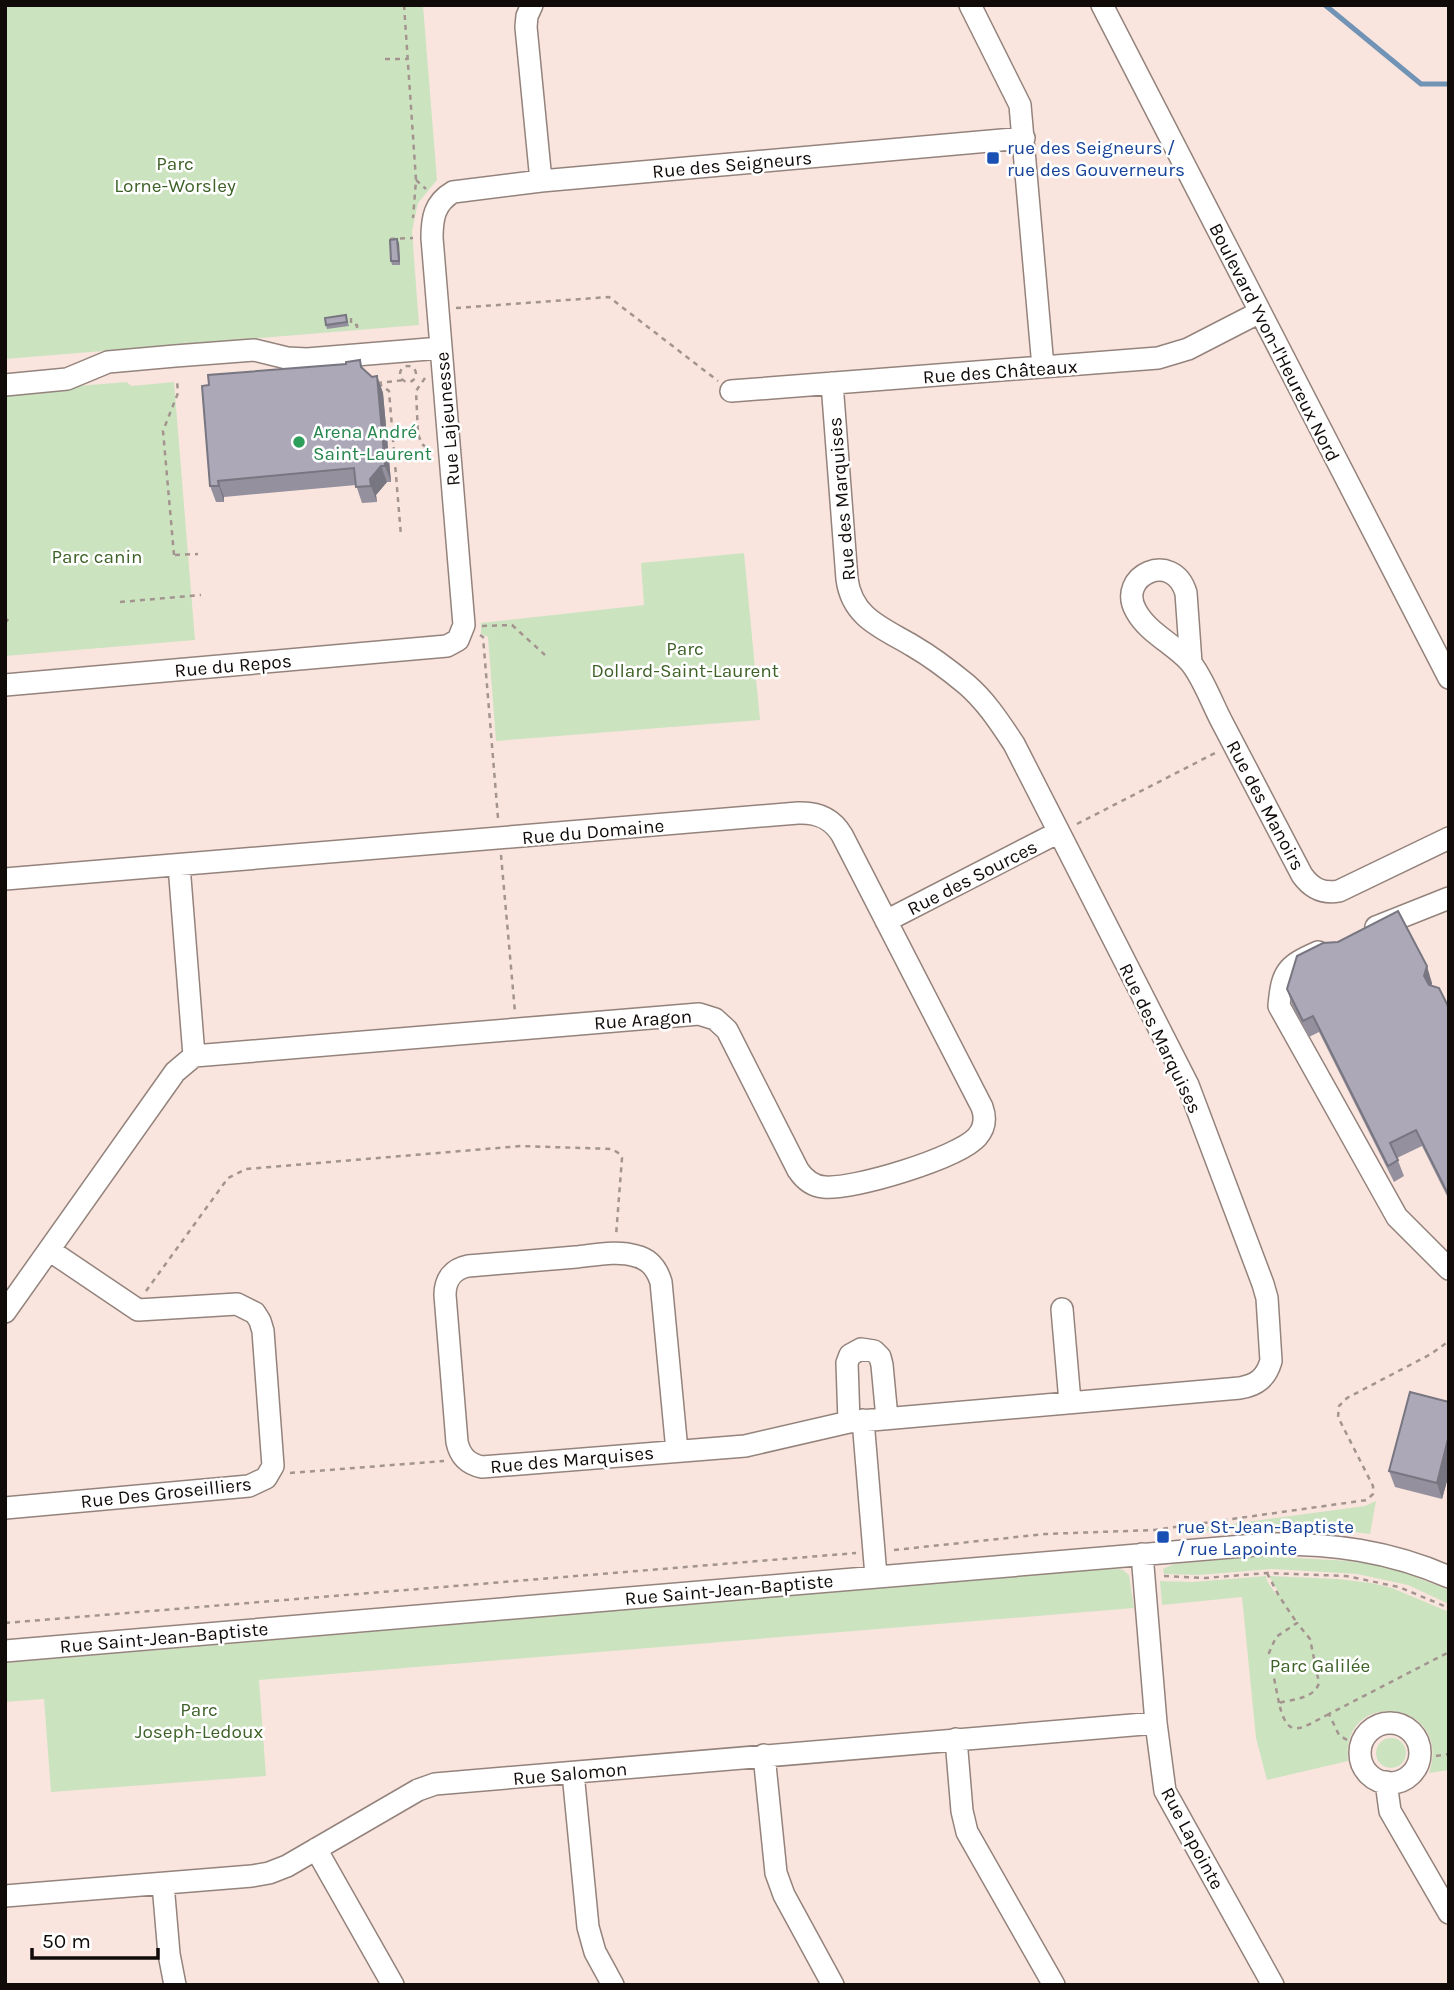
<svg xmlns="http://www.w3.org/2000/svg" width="1454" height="1990" viewBox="0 0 1454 1990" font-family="Karla,sans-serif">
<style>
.green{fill:#cce3c0}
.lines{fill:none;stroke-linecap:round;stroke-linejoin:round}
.stream{stroke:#7194b6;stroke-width:5}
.minor-casing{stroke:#94837c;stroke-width:24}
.path{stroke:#a3948f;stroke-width:2.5;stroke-dasharray:5 5;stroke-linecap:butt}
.minor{stroke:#fff;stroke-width:21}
.wall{fill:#94909e}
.shaded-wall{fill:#787681}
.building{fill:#aca8b8;stroke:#787681;stroke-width:2}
.transit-dot{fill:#1a4fb4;stroke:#fff;stroke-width:2.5}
.leisure-dot{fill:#2e9e5b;stroke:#fff;stroke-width:2.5}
.labels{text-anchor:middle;stroke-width:5;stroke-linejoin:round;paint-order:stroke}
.transit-label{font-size:19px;fill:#164399;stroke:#fff;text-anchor:start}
.park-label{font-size:19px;fill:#3d6127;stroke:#fff}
.street-label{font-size:19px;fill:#100a08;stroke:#fff}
.leisure-label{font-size:19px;fill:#27864d;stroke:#fff;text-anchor:start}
</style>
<rect width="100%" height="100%" fill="#f9e5de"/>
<path class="green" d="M5 5H423L437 180 418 203 412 231 419 325 5 359Z
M127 382 131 386 174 382 195 640 5 656V392Z
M744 553 760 720 496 741 488 637 481 634V623L644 605 641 563Z
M1376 1501 1370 1534C1307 1524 1244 1528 1181 1534L1180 1531 1365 1506Z
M1263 1556 1349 1561 1390 1567 1449 1590V1604L1408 1585 1357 1574 1273 1569 1199 1575 1164 1574 1163 1569 1174 1564Z
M1114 1568 1123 1570 1129 1575 1134 1608 259 1680 266 1776 51 1792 44 1699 5 1702V1663Z
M1266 1576 1267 1581 1276 1594 1279 1593 1269 1576 1339 1579 1371 1583 1392 1588 1449 1612V1770L1429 1773C1454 1700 1340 1686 1348 1761L1267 1780 1256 1738 1242 1597 1162 1605 1160 1581 1193 1582Z
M1376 1753a15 15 0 1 1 30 0a15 15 0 1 1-30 0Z"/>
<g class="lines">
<path class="stream" d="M1325 5 1421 84H1449"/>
<g class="minor-casing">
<path id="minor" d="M532 5 527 16 526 27 541 181
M970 5 1020 105 1043 367
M1102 5 1449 678
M5 385 67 379 108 362 175 356 254 350 287 358 307 359 441 348
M731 391 1158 358 1188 349 1260 312
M1191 663 1186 593C1173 549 1116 576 1136 611 1148 633 1174 644 1190 662 1203 677 1213 706 1223 724 1249 774 1276 825 1302 875 1312 889 1323 894 1339 891L1449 838
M5 685 447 646 458 640 464 625 432 238C432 219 434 203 453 192L541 181 1024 138
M5 879 798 813C817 812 832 818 842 835L982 1107C986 1118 985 1128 977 1137 958 1158 853 1190 824 1187 812 1186 804 1179 798 1170L727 1030 715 1019 699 1014 194 1056
M886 921 1057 833
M1376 927 1449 898
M1318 952C1286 966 1282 972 1279 1006L1397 1217 1449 1269
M1062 1309 1070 1402
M5 1312 175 1072 194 1056 179 865
M863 1420 876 1576
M849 1422 847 1363 850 1355 861 1349 874 1351 880 1357 882 1365 887 1418
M677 1451 661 1282C657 1269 649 1259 636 1256 618 1250 595 1255 576 1257 540 1260 504 1263 468 1266 453 1269 445 1279 445 1295L457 1442C460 1456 468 1464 482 1467L745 1446 849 1422 1240 1388C1257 1385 1266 1378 1271 1361L1267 1298 1263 1284 1188 1085 1014 744C1000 723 986 701 966 684 949 670 932 657 913 646 883 628 852 618 847 579L832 383
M5 1508 249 1486 266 1478 273 1466 263 1331 260 1321 255 1313 237 1304 138 1310 49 1250
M1142 1554 1156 1723 1165 1791 1273 1985
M5 1651 1267 1544C1331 1543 1390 1551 1449 1577
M1360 1753a30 30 0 1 1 60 0a30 30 0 1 1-60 0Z
M956 1739 962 1811 967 1832 1054 1985
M764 1755 776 1873 784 1895 833 1985
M573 1773 588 1927 595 1952 613 1985
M1386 1782 1390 1811 1449 1913
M316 1849 393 1985
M163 1884 169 1954 175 1985
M5 1896 252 1876 269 1873 287 1866 418 1790 435 1784 1156 1723"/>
</g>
<path class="path" d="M404 5 416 180 413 218
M385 59H408
M416 180 426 189
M390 239 413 238
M456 308 609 297 718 381
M351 318V324L357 325V331
M400 374a8 8 0 1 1 16 0a8 8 0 1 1-16 0Z
M425 378 416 391 418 434 422 444 430 451
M377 383 405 380
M378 383 389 391 401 536
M174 555 163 431 178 393 177 380
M175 555 198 554
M120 602 201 595
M5 623 9 618
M482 626 512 625 545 655
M480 635 483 637 498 818
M1077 824 1217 752
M501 855 515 1012
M146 1291 228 1178 246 1169 521 1146 612 1149 620 1154 622 1158 616 1236
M290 1473 444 1461
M894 1550 1045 1534 1154 1530 1367 1500 1373 1494V1486L1338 1417 1339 1406 1347 1398 1431 1354 1449 1341
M1267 1573 1279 1596 1297 1623
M1164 1576 1205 1578 1267 1573 1346 1576 1399 1587 1449 1608
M5 1623 856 1553
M1279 1703 1269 1653 1276 1637 1297 1623 1310 1639 1319 1683C1314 1699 1293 1699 1279 1703 1288 1742 1301 1728 1329 1714
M1347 1740 1339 1735 1329 1714 1449 1652
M1436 1756 1449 1754"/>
<use href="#minor" class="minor"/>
</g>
<path class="wall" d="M399 243 400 265H392L391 261Z
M346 315 349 326 327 329 326 325Z
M360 360 363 369 372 377 377 376 383 393 391 482H387L376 495 377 502 362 503 356 485 224 497V502H216L210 486 346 364Z
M1432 983 1431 986 1449 1008V1200L1422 1146 1397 1158 1404 1176 1394 1182 1319 1032 1309 1037 1292 1005 1287 989Z
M1449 1402V1474L1442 1499 1395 1487 1389 1471Z"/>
<path class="shaded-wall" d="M397 239 399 243 400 265 399 261Z
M377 376 383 393 391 482 385 466Z
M381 466 387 482 376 495 377 502 371 486 370 479Z
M218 481 224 497V502L219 486Z
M1427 966 1432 983 1430 992 1424 976Z
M1449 1435V1474L1442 1499 1437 1483Z"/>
<path class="building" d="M397 239 399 261H391L390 240Z
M346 315 347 322 326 325 325 318Z
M360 360 361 367 372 377 377 376 385 466H381L370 479 371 486 356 487 354 468 218 481 219 486H210L202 386 209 385 208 375 346 364V362Z
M1398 911 1427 966 1424 976 1429 985 1439 988 1449 1008V1196L1416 1130 1390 1143 1398 1160 1388 1166 1313 1016 1303 1021 1287 989 1297 956 1323 943 1338 942Z
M1410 1392 1449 1402V1435L1437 1483 1389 1471Z"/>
<g class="transit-dot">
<rect x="986" y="151" width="14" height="14" rx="3.5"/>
<rect x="1156" y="1530" width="14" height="14" rx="3.5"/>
</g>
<circle class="leisure-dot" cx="299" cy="442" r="7"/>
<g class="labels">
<g class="transit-label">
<text x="1007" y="154">rue des Seigneurs /<tspan x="1007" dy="22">rue des Gouverneurs</tspan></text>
<text x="1177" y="1533">rue St-Jean-Baptiste<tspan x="1177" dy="22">/ rue Lapointe</tspan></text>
</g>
<g class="park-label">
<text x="175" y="170">Parc<tspan x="175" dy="22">Lorne-Worsley</tspan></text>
<text x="97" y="563">Parc canin</text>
<text x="685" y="655">Parc<tspan x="685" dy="22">Dollard-Saint-Laurent</tspan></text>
<text x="1320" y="1672">Parc Galilée</text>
<text x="199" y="1716">Parc<tspan x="199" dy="22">Joseph-Ledoux</tspan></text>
</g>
<g class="street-label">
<text transform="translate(732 164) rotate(-5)" y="7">Rue des Seigneurs</text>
<text transform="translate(1275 342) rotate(63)" y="7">Boulevard Yvon-l'Heureux Nord</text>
<text transform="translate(1000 371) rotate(-4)" y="7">Rue des Châteaux</text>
<text transform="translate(447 419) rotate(-95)" y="7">Rue Lajeunesse</text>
<text transform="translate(841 499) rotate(-95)" y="7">Rue des Marquises</text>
<text transform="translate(233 665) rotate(-5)" y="7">Rue du Repos</text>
<text transform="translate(1266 805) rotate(62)" y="7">Rue des Manoirs</text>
<text transform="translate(593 831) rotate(-5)" y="7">Rue du Domaine</text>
<text transform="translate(972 877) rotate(-27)" y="7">Rue des Sources</text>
<text transform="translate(643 1019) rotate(-4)" y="7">Rue Aragon</text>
<text transform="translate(1161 1038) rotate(64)" y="7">Rue des Marquises</text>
<text transform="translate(572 1459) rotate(-5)" y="7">Rue des Marquises</text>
<text transform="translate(166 1492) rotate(-6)" y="7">Rue Des Groseilliers</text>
<text transform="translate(729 1589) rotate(-5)" y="7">Rue Saint-Jean-Baptiste</text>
<text transform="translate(164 1637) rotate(-5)" y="7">Rue Saint-Jean-Baptiste</text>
<text transform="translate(570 1773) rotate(-5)" y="7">Rue Salomon</text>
<text transform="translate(1193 1838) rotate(62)" y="7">Rue Lapointe</text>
</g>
<g class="leisure-label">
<text x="313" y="438">Arena André<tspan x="313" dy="22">Saint-Laurent</tspan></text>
</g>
</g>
<rect width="1454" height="1990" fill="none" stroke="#100a08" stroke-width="14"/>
<path d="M32 1948v10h126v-10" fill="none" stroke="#100a08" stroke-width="3.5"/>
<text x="42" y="1948" font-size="21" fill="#100a08" stroke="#ffffff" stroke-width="5" paint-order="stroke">50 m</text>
</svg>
